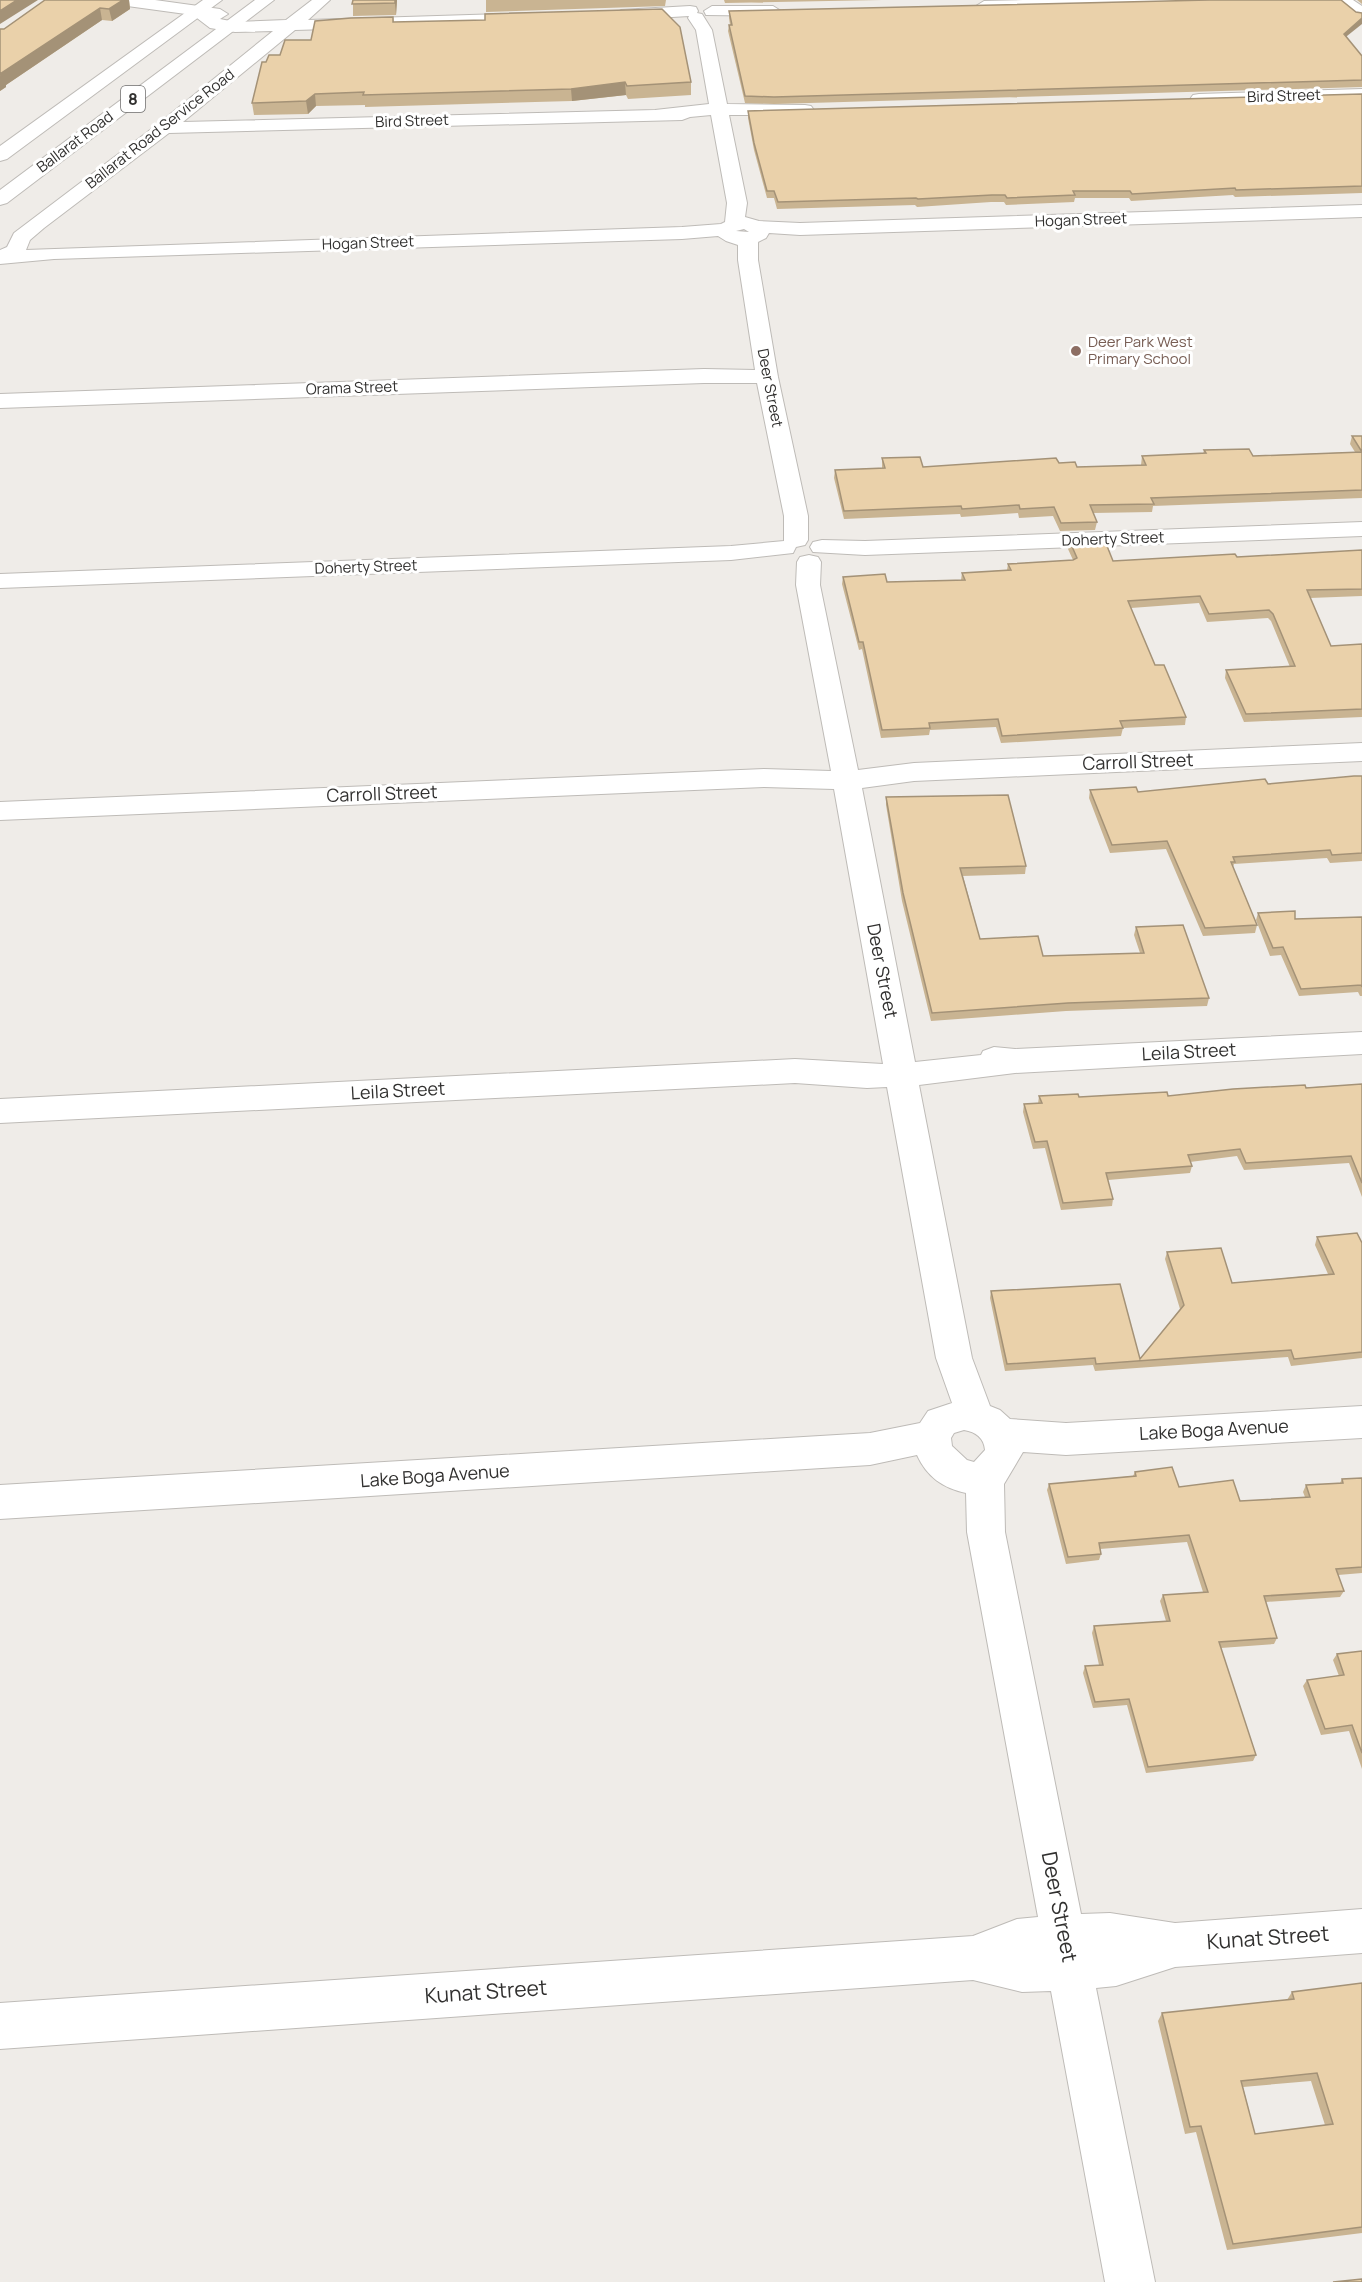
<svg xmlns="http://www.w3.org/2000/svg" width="1362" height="2282" viewBox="0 0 1362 2282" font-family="Manrope,sans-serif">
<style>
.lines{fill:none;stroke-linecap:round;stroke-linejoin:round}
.minor-casing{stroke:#bebbb7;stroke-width:2}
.trunk-casing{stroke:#bebbb7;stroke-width:2}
.minor{fill:#fff;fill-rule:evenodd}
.trunk{fill:#fff;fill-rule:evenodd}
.wall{fill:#c9b492;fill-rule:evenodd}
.shaded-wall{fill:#a49277}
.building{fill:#ead1aa;stroke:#a49277;stroke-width:1.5;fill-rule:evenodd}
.education-dot{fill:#8d6e63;stroke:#fff;stroke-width:2}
.labels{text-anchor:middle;stroke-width:6;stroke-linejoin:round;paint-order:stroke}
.far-street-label{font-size:15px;fill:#31302f;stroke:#fff}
.far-education-label{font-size:15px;fill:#785e54;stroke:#fff;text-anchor:start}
.shield{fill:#fff;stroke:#6f6e6d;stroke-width:1.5}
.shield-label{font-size:16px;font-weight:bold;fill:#31302f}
.street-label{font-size:18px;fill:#31302f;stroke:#fff}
.near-street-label{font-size:21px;fill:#31302f;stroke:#fff}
</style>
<rect width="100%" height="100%" fill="#efece8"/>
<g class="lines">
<g class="minor-casing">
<path id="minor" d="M112 0H155L220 9 228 14 220 19 235 22 286 20 312 0H330L308 20 531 13 539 18 531 23 295 30 183 122 655 110 709 104 696 30 688 18 689 16 621 20 613 15 621 10 690 6 696 7 698 11 697 13 702 14 712 30 727 104 805 105 811 106 814 110 811 114 805 115H729L747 203 745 217 759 221 800 223 1362 205V217L800 235 769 233 766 238 758 242V260L778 377 808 516V540L805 545 796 547 793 553 731 560 0 588V574L731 546 784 541V516L757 383H704L0 408V394L704 369 755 370 738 260V245L726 241 718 236 682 239 54 259 0 264V250L7 247 14 233 158 124 273 31 235 32 216 29 210 28 193 15 120 5ZM711 115 727 203 725 222 721 224 682 227 26 250 30 240 44 228 169 133 682 120 690 117ZM744 229 749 232 736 231Z
M1023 0H1215L1207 5 984 11 976 6 984 1Z
M1334 0H1353L1362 6V18L1356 17Z
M712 6H773L781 11 773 16 706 15 704 11Z
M1362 89V99L1199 104 1193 103 1190 99 1193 95 1199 94Z
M1362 522V536L865 555 813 552 810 547 813 542 822 540 865 541Z
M809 555 818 557 821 562 820 585 858 770 914 763 1362 743V761L914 781 862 788 915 1062 981 1055 983 1051 994 1047 1015 1049 1362 1032V1054L1015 1073 919 1085 972 1358 990 1406 1000 1410 1010 1419 1066 1423 1362 1406V1438L1066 1455 1023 1452 1004 1484 1005 1532 1081 1914 1110 1913 1175 1923 1362 1909V1953L1175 1967 1116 1986 1096 1988 1155 2282H1105L1051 1991 1022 1992 973 1980 0 2049V2003L973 1936 1017 1919 1038 1917 967 1532 966 1493C943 1488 927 1477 917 1455L870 1465 0 1519V1485L870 1433 920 1423 928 1411 952 1403 936 1358 887 1087 867 1088 795 1083 0 1123V1099L795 1059 883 1064 834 789 764 787 0 820V802L764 769 831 771 796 585 797 562 800 557ZM964 1430C976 1432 984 1438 985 1450L974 1462 967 1460 952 1446 951 1438 954 1433Z"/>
</g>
<g class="trunk-casing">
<path id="trunk" d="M203 0H222L7 159 0 161V146Z
M255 0H274L7 203 0 205V190Z"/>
</g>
<use href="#minor" class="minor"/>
<use href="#trunk" class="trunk"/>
</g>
<path class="wall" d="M45 0H129L130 9 112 21 102 20 6 85V87L0 91 4 29Z
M353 0H397L396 15 353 16Z
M486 0H666L665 6 486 12Z
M724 0H882L725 3Z
M1357 0H1362V4Z
M1208 1 1346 37 1362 56V87L774 104 745 103 728 31 729 25H730L729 18V11Z
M393 17 394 22 691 82V95L628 99 626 95 572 101 365 107V105L316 106 308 114 254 115 252 103 266 62 311 40Z
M1362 94V193L1235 197 1233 195 1131 201 1129 198H1075L1074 202 1006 205 1004 202H991L917 207 915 205 777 209 774 198H767L754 150 748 118V111Z
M1352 436H1362V498L1153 506 1152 512 1093 513 1097 522 1095 530 1060 531 1053 516 1019 518 1018 513 961 517 960 514 844 519 834 478 835 470 882 468V458L923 467 1059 463 1077 467 1141 465 1142 456 1203 454 1204 450 1253 456 1355 452 1350 444Z
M1070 542 1113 561 1237 557 1362 550V596L1310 598 1331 646 1362 644V717L1244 722 1225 678 1226 670 1290 667 1271 621 1268 618 1207 622 1199 603 1131 608 1155 665 1186 717 1185 725 1123 728 1121 736 1001 743 996 727 930 730 929 735 881 738 862 649 859 650 842 584 843 577 887 582 961 580 962 573 1007 570 1008 564 1073 560 1068 549Z
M1362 776V861L1330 863 1327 858 1234 864 1233 867 1257 925 1255 933 1203 936 1166 849 1110 853 1089 798 1090 790 1138 792 1268 784Z
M886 797 1026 866 1025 874 963 876 980 939 1043 956 1140 953 1134 935 1136 927 1209 998 1207 1006 1066 1011 931 1021 902 901 886 805Z
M1258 913 1295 919 1362 917V996H1360L1358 992 1299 996 1281 955 1270 956 1256 920Z
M1362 1084V1197L1349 1163 1244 1170 1237 1156 1190 1162 1192 1166 1190 1173 1108 1180 1113 1199 1112 1206 1061 1210 1045 1148 1033 1149 1023 1112 1024 1104H1038L1039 1096 1079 1097 1168 1096Z
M1317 1237 1362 1243V1358L1291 1366 1288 1357 1095 1371 1093 1365 1005 1371 990 1298 991 1291 1140 1359 1180 1309 1165 1259 1167 1252 1232 1283 1328 1274 1315 1245Z
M1135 1472 1179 1487 1240 1501 1305 1497 1303 1492 1306 1485 1340 1483 1342 1479 1362 1478V1573L1338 1575 1344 1591 1340 1597 1266 1602 1277 1638 1274 1644 1221 1648 1256 1755 1253 1761 1146 1773 1127 1705 1093 1708 1083 1673 1085 1666 1099 1665 1092 1633 1094 1626 1166 1621 1160 1601 1163 1595 1203 1592 1187 1542 1100 1549 1101 1554 1099 1560 1066 1564 1047 1490 1049 1484 1133 1476Z
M1362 1651V1769L1349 1731 1321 1735 1303 1686 1307 1680 1339 1676 1333 1660 1337 1654Z
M1362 1983V2233L1227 2250 1196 2132 1185 2134 1158 2021 1162 2013 1287 2000 1292 1992ZM1311 2081 1325 2125 1255 2134 1243 2087Z"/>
<path class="shaded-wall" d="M17 0H38L0 24V11Z
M123 0H129L130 9 112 21 109 9Z
M395 0H397L396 15 395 3Z
M100 8 102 20 6 85V87L0 91V74Z
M1362 18V24L1342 40 1344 34Z
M625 82 626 95 572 101 571 89Z
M315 94 316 106 308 114 306 101Z"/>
<path class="building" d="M0 0H17L0 11Z
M45 0H123L109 9 100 8 0 74 3 75 0 77V29H4Z
M353 0H395V3L352 4Z
M1209 0H1341L1356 12 1362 13V18L1344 34 1362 56V80L774 97 745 96 729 25H732L729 11Z
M662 9 680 27 691 82 627 86 625 82 571 89 363 95 364 92 315 94 306 101 252 103 262 62H266L269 55H280L285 40H311L315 21 351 18 393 17V22L485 20V14Z
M1362 94V186L1236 190 1235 188 1132 194 1130 191H1073L1075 195 1007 198 1005 195H992L918 199 916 198 778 202 774 191H767L754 143 748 111Z
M1352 436H1362V452Z
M1249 449 1253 456 1362 452V490L1151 498 1154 504 1090 505 1097 522 1061 523 1054 507 1020 509 1019 505 962 509 961 506 844 511 835 470 885 468 882 458 920 457 923 467 1056 458 1059 463 1075 462 1077 467 1146 465 1142 456 1206 453 1204 450Z
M1105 541 1113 561 1235 554 1237 557 1362 550V589L1307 590 1331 646 1362 644V709L1246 714 1226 670 1295 666 1273 614 1269 610 1209 614 1200 596 1128 601 1155 665H1164L1186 717 1120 721 1123 728 1002 736 998 719 929 723 930 728 882 730 863 642H859L843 577 885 574 887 582 965 580 962 573 1011 570 1008 564 1073 560 1077 558 1070 542Z
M1354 776H1362V853L1332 855 1330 850 1233 857 1235 862H1231L1257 925 1205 928 1167 841 1112 845 1090 790 1136 787 1138 792 1265 779 1268 784Z
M1008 795 1026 866 960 868 980 939 1038 936 1043 956 1144 953 1136 927 1183 925 1209 998 1068 1003 932 1013 903 893 886 797Z
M1295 911V919L1362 917V987L1361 985 1301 989 1283 947 1273 948 1258 913Z
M1362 1084V1183L1351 1156 1246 1163 1240 1149 1188 1155 1192 1166 1106 1173 1113 1199 1063 1203 1047 1141 1035 1142 1024 1104 1042 1103 1039 1096 1078 1094 1079 1097 1167 1092 1168 1096 1233 1089 1305 1085 1306 1088Z
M1357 1233 1362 1243V1352L1294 1359 1291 1350 1096 1364 1095 1358 1007 1364 991 1291 1120 1284 1140 1359 1184 1305 1167 1252 1221 1248 1232 1283 1334 1274 1317 1237Z
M1172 1467 1179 1487 1233 1480 1240 1501 1310 1497 1306 1485 1343 1483 1342 1479 1362 1478V1567L1336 1569 1344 1591 1264 1596 1277 1638 1219 1642 1256 1755 1148 1767 1129 1699 1095 1702 1085 1666 1103 1665 1094 1626 1170 1621 1163 1595 1208 1592 1189 1535 1099 1543 1101 1554 1068 1557 1049 1484 1136 1476 1135 1472Z
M1362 1651V1753L1352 1725 1325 1729 1307 1680 1344 1675 1337 1654Z
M1362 1983V2227L1233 2244 1201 2126 1190 2127 1162 2013 1294 1999 1292 1992ZM1317 2073 1333 2124 1255 2134 1241 2081Z
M1362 2279V2282H1333Z"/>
<circle class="education-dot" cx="1076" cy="351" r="6"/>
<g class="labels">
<g class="far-street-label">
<text transform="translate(1284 96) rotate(-2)" y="5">Bird Street</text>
<text transform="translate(412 121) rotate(-2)" y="5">Bird Street</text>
<text transform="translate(160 129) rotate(-38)" y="5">Ballarat Road Service Road</text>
<text transform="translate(75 142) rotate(-37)" y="5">Ballarat Road</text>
<text transform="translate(1081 220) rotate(-2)" y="5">Hogan Street</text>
<text transform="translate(368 243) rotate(-2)" y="5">Hogan Street</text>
<text transform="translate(352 388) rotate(-2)" y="5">Orama Street</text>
<text transform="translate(770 388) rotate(79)" y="5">Deer Street</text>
<text transform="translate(1113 539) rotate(-2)" y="5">Doherty Street</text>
<text transform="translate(366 567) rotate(-2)" y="5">Doherty Street</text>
</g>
<g class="far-education-label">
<text x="1088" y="347">Deer Park West<tspan x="1088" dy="17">Primary School</tspan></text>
</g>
<rect class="shield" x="121" y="86" width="24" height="26" rx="4.5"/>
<g class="shield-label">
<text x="133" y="105">8</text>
</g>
<g class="street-label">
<text transform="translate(1138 762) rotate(-2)" y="6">Carroll Street</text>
<text transform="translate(382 794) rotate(-2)" y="6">Carroll Street</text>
<text transform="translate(882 971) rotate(79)" y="6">Deer Street</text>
<text transform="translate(1189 1052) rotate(-3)" y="6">Leila Street</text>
<text transform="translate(398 1091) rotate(-3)" y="6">Leila Street</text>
<text transform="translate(1214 1430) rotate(-3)" y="6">Lake Boga Avenue</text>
<text transform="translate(435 1476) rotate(-4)" y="6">Lake Boga Avenue</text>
</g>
<g class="near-street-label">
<text transform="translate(1059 1907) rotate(79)" y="7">Deer Street</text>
<text transform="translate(1268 1938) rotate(-4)" y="7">Kunat Street</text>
<text transform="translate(486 1992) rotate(-4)" y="7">Kunat Street</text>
</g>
</g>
</svg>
